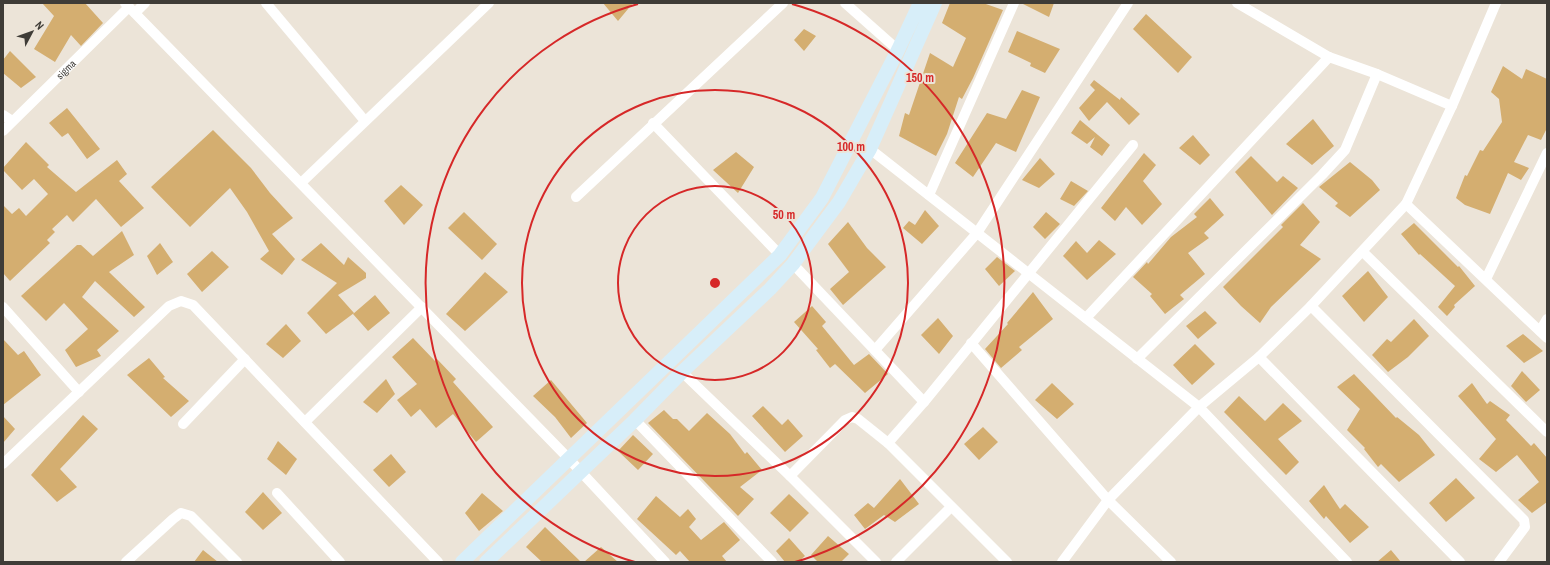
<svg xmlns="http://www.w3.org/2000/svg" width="1550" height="565" viewBox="0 0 1550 565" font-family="'Archivo Narrow',sans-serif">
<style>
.building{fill:#d4ae70}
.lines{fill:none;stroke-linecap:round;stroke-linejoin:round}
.street{stroke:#fff;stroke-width:10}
.secondary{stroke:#d7eef9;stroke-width:14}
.ring{fill:none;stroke:#d62828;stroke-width:2}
.labels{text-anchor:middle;stroke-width:4;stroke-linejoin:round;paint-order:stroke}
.street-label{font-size:10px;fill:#3f3c37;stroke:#ece4d8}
.centre{fill:#d62828;stroke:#ece4d8;stroke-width:2}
.ring-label{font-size:12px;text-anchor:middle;font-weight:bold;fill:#d62828;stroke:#ece4d8;stroke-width:4;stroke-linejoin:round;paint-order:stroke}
</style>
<rect width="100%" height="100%" fill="#ece4d8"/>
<path class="building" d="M42 3H85L103 23 81 46 71 35 55 62 34 49 54 16Z
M603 3H633L618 21Z
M950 3H983L1003 10 973 78 962 99 959 97 947 134 936 156 899 136 905 113 909 115 930 53 953 67 966 38 942 23Z
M1021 3H1054L1049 17Z
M1146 14 1192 57 1178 73 1133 29Z
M804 29 816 36 804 51 794 40Z
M1017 31 1060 49 1045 73 1030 66 1031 63 1008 52Z
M10 51 36 77 21 88 3 73V60Z
M1503 66 1522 79 1526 69 1547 79V128L1541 140 1528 135 1514 162 1529 168 1521 180 1508 173 1490 214 1465 205 1456 198 1465 175 1467 176 1480 150 1483 151 1502 122 1499 99 1491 92Z
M1094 80 1120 100 1121 97 1140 114 1129 125 1107 102 1089 121 1079 108 1095 90 1090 85Z
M1022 90 1040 97 1016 152 996 143 973 177 955 163 987 113 1006 119Z
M67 108 100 149 87 159 68 133 62 137 49 123Z
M1313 119 1334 146 1312 165 1286 144Z
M1080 120 1110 145 1102 156 1090 147 1095 137 1087 144 1071 133Z
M213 130 251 168 270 193 293 218 272 234 295 259 282 275 260 259 269 251 247 212 230 188 190 227 151 187Z
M1193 135 1210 155 1200 165 1179 148Z
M26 142 49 165 47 167 76 192 117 160 127 174 119 181 144 208 121 227 96 199 73 222 67 215 52 229 55 232 47 240 50 243 10 281 3 273V205L12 214 19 208 26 216 48 194 34 179 22 190 3 170V168Z
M736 152 754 167 738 193 713 170Z
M1144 153 1156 165 1143 181 1162 204 1142 225 1126 207 1115 221 1101 208Z
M1251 156 1277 182 1283 176 1298 188 1272 215 1235 172Z
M1040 158 1055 174 1039 188 1022 180Z
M1350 162 1372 180 1380 190 1350 217 1335 206 1338 203 1319 187Z
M1071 181 1088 191 1074 206 1060 199Z
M401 185 423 205 404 225 384 201Z
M1210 198 1224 215 1204 233 1209 238 1188 253 1205 274 1180 295 1184 299 1165 314 1150 296 1152 294 1133 277 1147 262 1148 264 1171 237 1197 217 1194 214Z
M1303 203 1320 222 1300 245 1321 259 1271 307 1260 323 1241 306 1223 287 1283 227 1281 225Z
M925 210 939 226 922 244 903 228 909 221 915 225Z
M464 212 497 244 482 260 448 228Z
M1046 212 1060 224 1045 239 1033 227Z
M848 222 867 248 886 267 843 305 830 289 849 272 828 244Z
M1414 223 1458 267 1459 266 1475 286 1454 305 1455 307 1447 316 1438 307 1455 286 1420 254 1419 255 1401 234Z
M122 231 134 255 109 272 145 307 134 317 95 281 82 297 119 331 97 350 101 356 76 367 65 350 88 329 64 303 46 321 21 296 77 245H81L93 256Z
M1099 240 1116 254 1087 280 1063 256 1076 241 1087 253Z
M160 243 173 262 157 275 147 256Z
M321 243 344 265 348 257 366 273V278L338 295 354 313 326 334 307 313 337 283 301 260Z
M212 251 229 267 202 292 187 274Z
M997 257 1015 271 999 286 985 269Z
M1368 271 1388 297 1364 322 1342 296Z
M485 272 508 292 465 331 446 314Z
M1033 292 1053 319 1019 347 1022 350 1001 368 985 349 1008 324 1007 323Z
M375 295 390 313 368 331 353 314Z
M812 306 826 322 822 326 854 365 869 354 888 374 865 393 835 364 830 368 816 350 818 349 794 322Z
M1205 311 1217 323 1198 339 1186 326Z
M938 318 953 336 939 354 921 335Z
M1414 319 1429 336 1408 357 1388 372 1372 355 1387 339 1391 342Z
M286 324 301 341 283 358 266 344Z
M1523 334 1543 351 1524 363 1506 346Z
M413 338 435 361 437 359 456 379 453 382 493 427 476 442 453 414 436 428 420 409 411 417 397 400 417 384 392 357Z
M3 339 18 355 24 351 41 375 3 405Z
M1195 344 1215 364 1192 385 1173 365Z
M149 358 165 377 163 378 189 401 171 417 127 375Z
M1522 371 1540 390 1526 402 1511 386Z
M1354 374 1396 418 1397 417 1419 435 1435 455 1399 482 1381 464 1378 467 1364 449 1365 448 1347 430 1360 409 1337 387Z
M386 379 395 394 377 413 363 402Z
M551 380 587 423 571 438 555 417 533 396Z
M1052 383 1074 404 1057 419 1035 400Z
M1472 383 1487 404 1490 401 1510 415 1506 420 1531 446 1534 443 1547 458V502L1532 513 1518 500 1539 482 1517 455 1496 472 1479 459 1496 439 1458 396Z
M1239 396 1265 421 1283 403 1302 421 1278 439 1299 462 1286 475 1224 412Z
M763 406 782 425 788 419 803 436 785 452 752 416Z
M664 410 673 419H677L689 431 707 413 730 434 745 454 747 452 762 470 740 487 754 499 738 516 648 423Z
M83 415 98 429 60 469 77 487 57 502 31 475Z
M3 416 15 429 3 443Z
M983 427 998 442 979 460 964 444Z
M633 435 653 454 638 470 618 451Z
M278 441 297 459 286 475 267 459Z
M391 454 406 472 389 487 373 470Z
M1456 478 1475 498 1446 522 1429 503Z
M900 479 919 504 895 522 884 515 865 529 854 515 868 503 874 508Z
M1324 485 1340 509 1345 504 1369 527 1350 543 1326 516 1324 519 1309 501Z
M263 492 282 513 263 530 245 512Z
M482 493 503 511 479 531 465 513Z
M789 494 809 513 790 532 770 513Z
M656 496 680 517 688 509 696 519 689 527 701 540 724 522 740 540 722 556 727 562H690L680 551 676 555 637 519Z
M545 527 581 562H542L526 547Z
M828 536 849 554 841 562H818L811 555Z
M789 538 805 556 798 562H785L776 551Z
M601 547 618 562H584Z
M203 550 218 562H194Z
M1391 550 1401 562H1377Z"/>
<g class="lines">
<g class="street">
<path d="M125 3 569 459 665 562"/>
<path d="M266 3 365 121"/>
<path d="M845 3 898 50"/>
<path d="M1237 3 1329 57 1377 74 1452 106"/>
<path d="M135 13 145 3"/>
<path d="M3 115 12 121"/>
<path d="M653 123 780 255"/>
<path id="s1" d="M3 131 129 7"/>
<path d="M870 149 1199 407 1347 562"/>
<path d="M301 183 489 3"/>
<path d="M929 195 1014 3"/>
<path d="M576 197 783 3"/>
<path d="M1406 204 1547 338"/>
<path d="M1363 252 1547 432"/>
<path d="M793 264 924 402 888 443 1007 562"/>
<path d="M1486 279 1547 153"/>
<path d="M1311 306 1524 520 1525 527 1499 562"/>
<path d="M3 307 79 392"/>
<path d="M1086 318 1329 57"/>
<path d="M1540 331 1547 319"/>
<path d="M971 343 1108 500 1171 562"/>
<path d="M875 350 977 233 1128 3"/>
<path d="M1259 357 1460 562"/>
<path d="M1137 359 1322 175 1345 150 1377 74"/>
<path d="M682 372 790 476 876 562"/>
<path d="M924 402 1133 145"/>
<path d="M635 420 772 562"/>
<path d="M305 422 422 307"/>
<path d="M183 424 245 359"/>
<path d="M3 464 169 306 181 301 193 305 438 562"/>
<path d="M790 476 845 420 852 417 858 419 888 443"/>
<path d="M277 493 340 562"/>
<path d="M126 562 173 519 181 513 191 516 237 562"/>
<path d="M896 562 951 507"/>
<path d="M1062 562 1108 500 1199 407 1259 357 1311 306 1406 204 1452 106 1496 3"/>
</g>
<path class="secondary" d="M462 562 780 255 822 198 898 50 920 3
M486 562 635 420 682 372 770 289 793 264 839 202 870 149 935 3"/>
</g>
<g class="ring">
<circle cx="715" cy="283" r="97"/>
<circle cx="715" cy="283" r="193"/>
<path d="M635 562A290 290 0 0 1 638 4M792 4A290 290 0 0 1 795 562"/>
</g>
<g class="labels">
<g class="street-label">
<text dy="4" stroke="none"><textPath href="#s1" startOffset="88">sigma</textPath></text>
</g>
</g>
<circle cx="715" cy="283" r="6" class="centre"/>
<g class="ring-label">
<text x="920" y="82">150 m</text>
<text x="851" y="151">100 m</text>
<text x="784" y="219">50 m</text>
</g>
<rect width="1550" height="565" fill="none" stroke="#3f3c37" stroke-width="8"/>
<g transform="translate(32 32) rotate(49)" stroke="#ece4d8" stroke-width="3" paint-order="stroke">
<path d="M0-3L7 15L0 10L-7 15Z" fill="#3f3c37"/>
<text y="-6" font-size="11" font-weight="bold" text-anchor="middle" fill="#3f3c37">N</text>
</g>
</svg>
